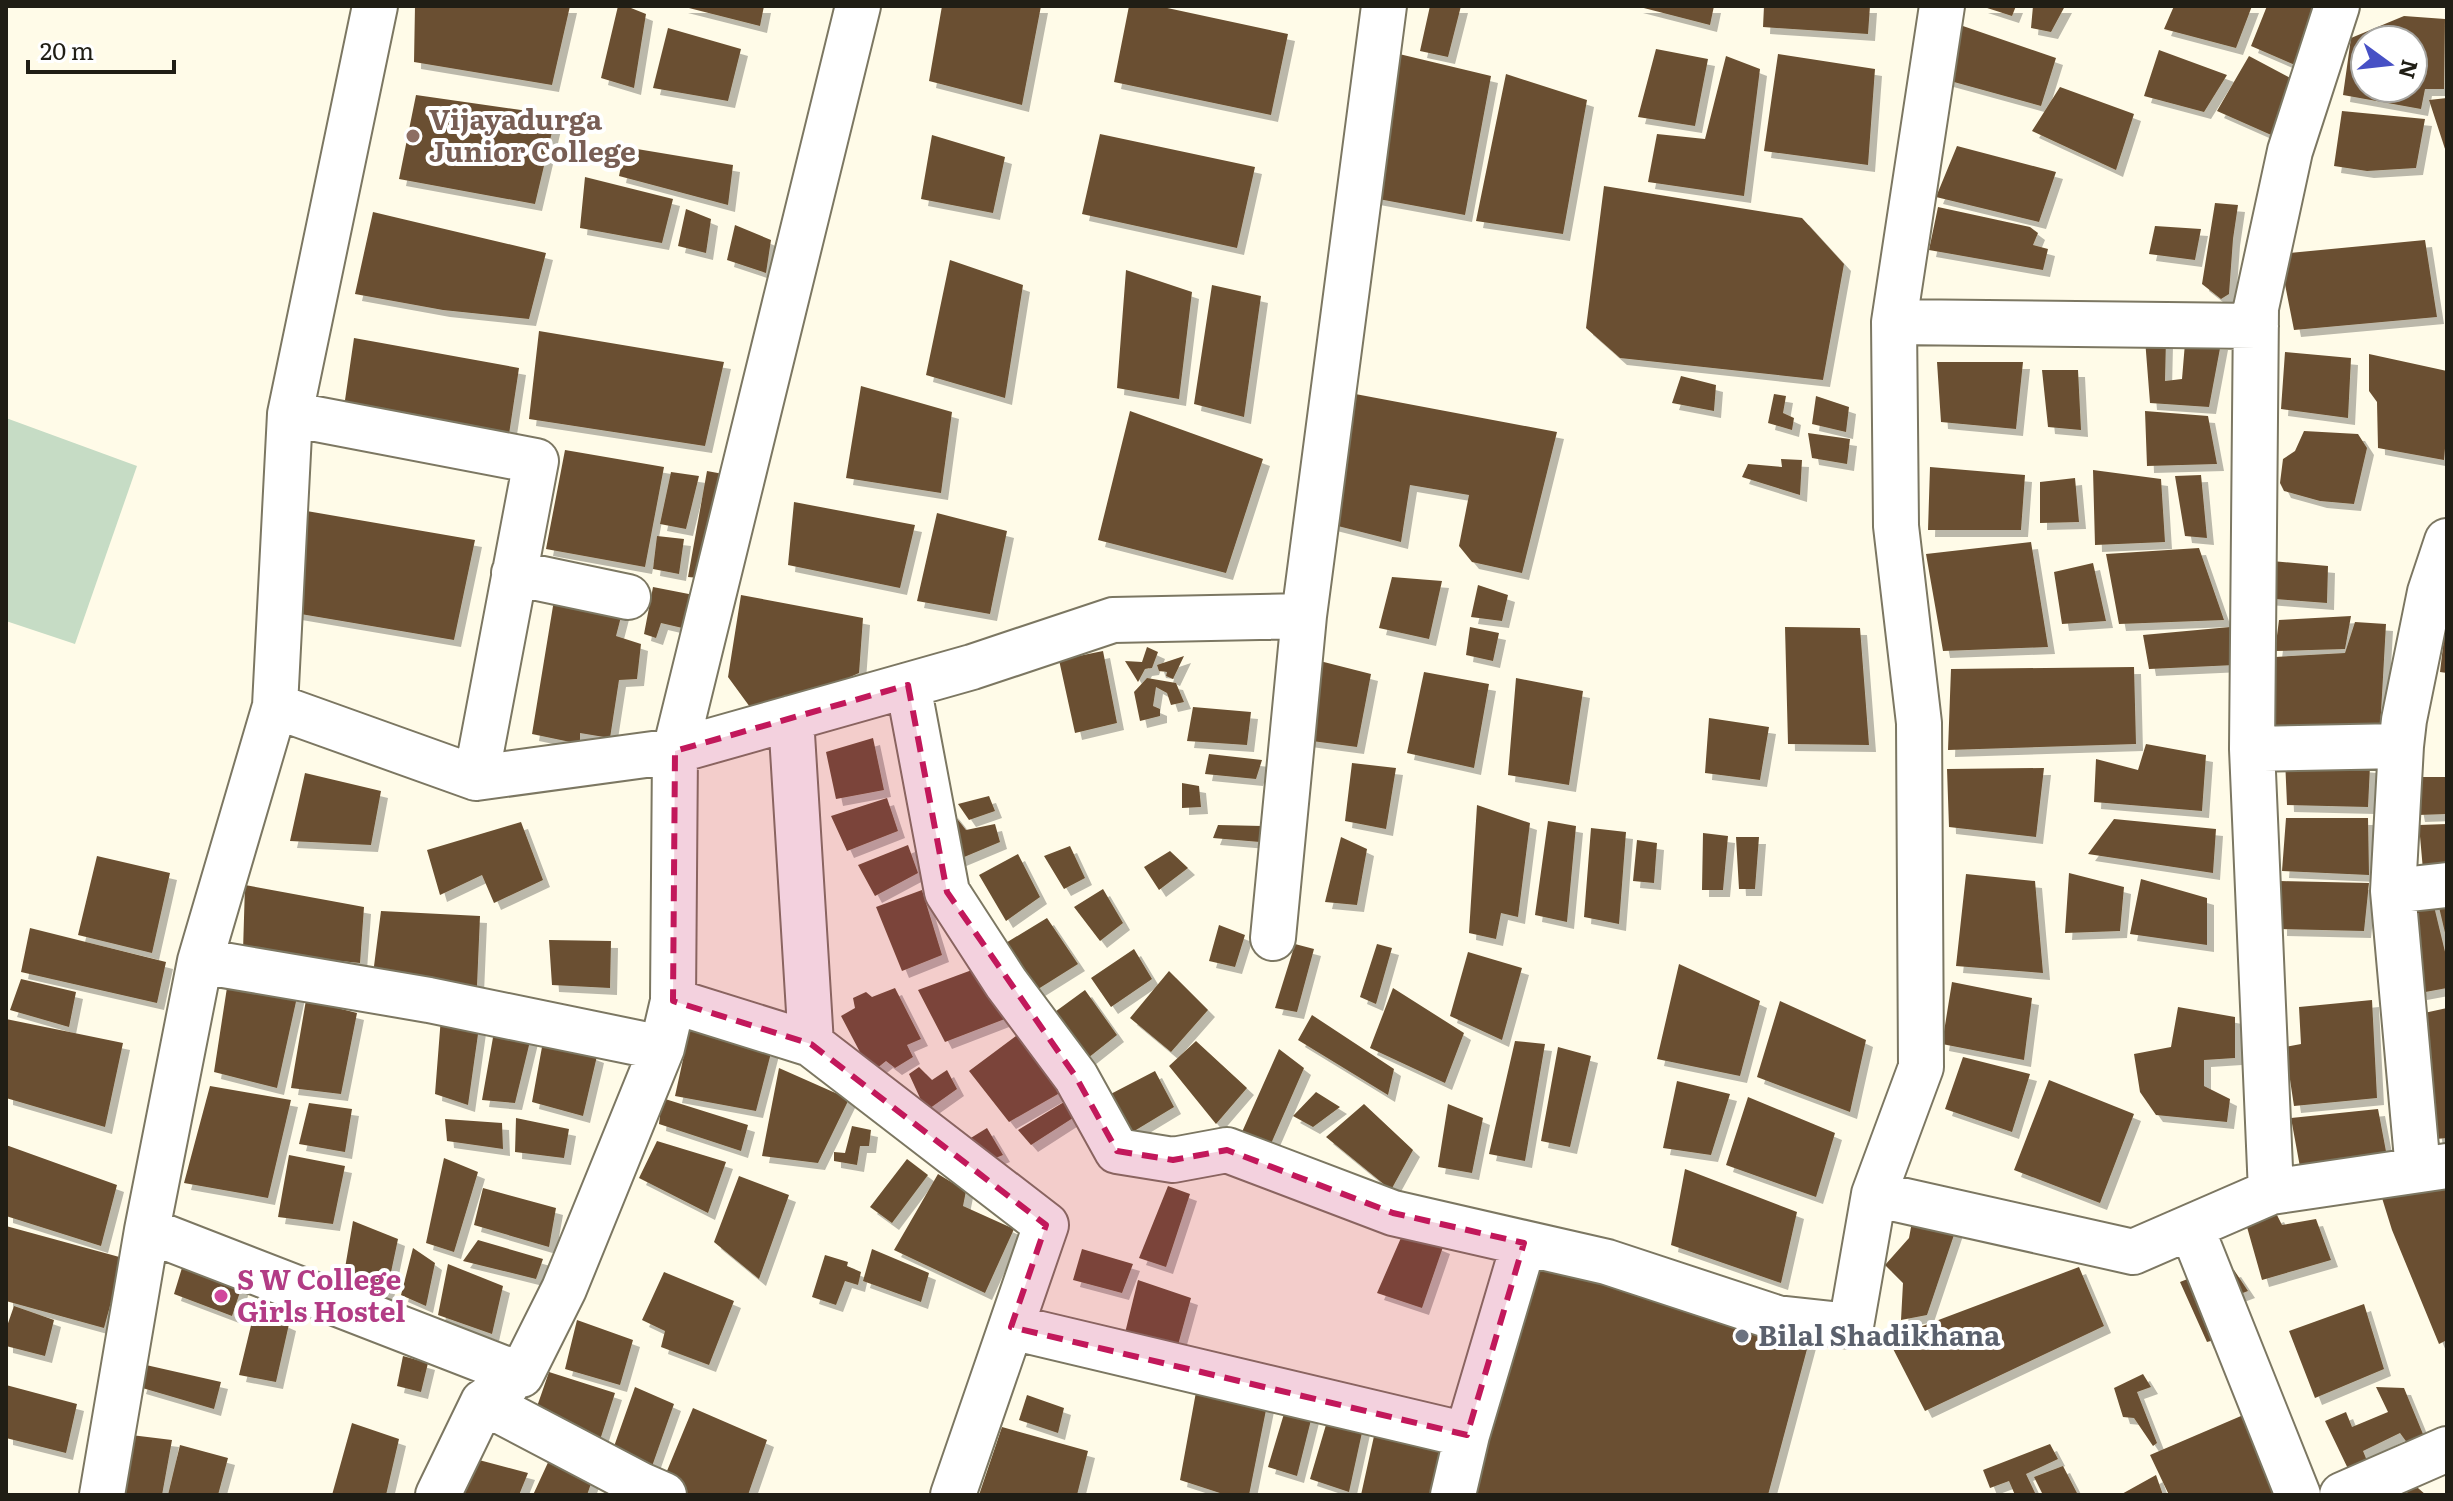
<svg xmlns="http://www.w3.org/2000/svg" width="2453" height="1501" viewBox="0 0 2453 1501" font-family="Literata,serif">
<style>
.green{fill:#c6dcc5}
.building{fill:#6b5030;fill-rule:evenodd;filter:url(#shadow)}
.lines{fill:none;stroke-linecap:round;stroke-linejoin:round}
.minor-casing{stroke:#7c7762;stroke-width:48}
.minor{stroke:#fff;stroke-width:44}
.marked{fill:#c2185b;fill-opacity:0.2;stroke:#c2185b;stroke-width:6;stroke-dasharray:16 10;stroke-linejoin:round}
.education-dot{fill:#8d6e63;stroke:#fff;stroke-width:3}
.hotel-dot{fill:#d1479c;stroke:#fff;stroke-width:3}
.worship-dot{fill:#6b7280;stroke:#fff;stroke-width:3}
.labels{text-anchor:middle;stroke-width:8;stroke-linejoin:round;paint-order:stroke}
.education-label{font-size:28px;font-weight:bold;fill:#785e54;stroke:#fff;text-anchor:start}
.hotel-label{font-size:28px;font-weight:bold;fill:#b23c85;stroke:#fff;text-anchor:start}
.worship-label{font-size:28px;font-weight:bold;fill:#5b616d;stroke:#fff;text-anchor:start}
</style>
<defs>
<filter id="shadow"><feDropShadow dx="7" dy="7" stdDeviation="0" flood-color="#0004"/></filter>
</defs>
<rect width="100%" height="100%" fill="#fffbe8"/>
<path class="green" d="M6 418 137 466 75 644 6 621Z"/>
<path class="building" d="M415 6H570L552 85 414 62Z
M618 6H626L646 14 634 88 601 78Z
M681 6H764L760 26Z
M942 6H1041L1022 105 929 81Z
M1129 6H1158L1288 34 1271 115 1114 82Z
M1430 6H1461L1448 57 1420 51Z
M1636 6H1714L1710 25Z
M1764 6H1870L1868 34 1763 27Z
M1981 6H2016L2012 16Z
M2033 6H2065L2051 32 2031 28Z
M2174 6H2252L2236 48 2164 29Z
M2267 6H2320L2302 68 2251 46Z
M2404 16 2445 19 2444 89H2425L2421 109 2343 95 2351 38ZM2365 40H2413V88H2365Z
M1960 25 2056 58 2041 106 1943 79Z
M668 28 741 49 728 101 653 88Z
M1656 49 1708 59 1695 126 1638 117Z
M2159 50 2227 75 2204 112 2144 96Z
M1395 53 1491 76 1465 215 1373 198Z
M1778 54 1875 69 1868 165 1764 151Z
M1726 56 1760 69 1744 196 1648 182 1657 134 1705 139Z
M2249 56 2298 82 2278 138 2217 111Z
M1506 74 1587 100 1563 234 1476 221Z
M2060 87 2134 114 2116 170 2032 131Z
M416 95 556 115 535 204 399 179Z
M2447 98V152H2446L2429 100Z
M2342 111 2425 119 2416 168 2367 171 2334 166Z
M1100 134 1255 167 1237 248 1082 214Z
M932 135 1005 157 993 213 921 199Z
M1957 146 2056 172 2039 222 1936 197Z
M625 147 733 165 728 205 619 176Z
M585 177 673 199 662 243 580 228Z
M1604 186 1802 218 1844 264 1823 380 1620 358 1586 328Z
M2215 203 2238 205 2233 239 2229 294 2221 299 2202 284Z
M1938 207 2030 227 2038 233 2033 245 2048 249 2043 270 1929 250Z
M686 209 711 219 706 253 678 246Z
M373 212 546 253 529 319 443 310 355 294Z
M735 225 771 240 766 273 727 260Z
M2155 226 2201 229 2195 260 2149 254Z
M2425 240 2437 317 2294 330 2279 254Z
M950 260 1023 285 1005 398 926 375Z
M1126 270 1192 292 1179 399 1117 388Z
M1212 285 1261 296 1244 417 1194 404Z
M539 331 724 362 705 446 529 419Z
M354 338 519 368 508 441 344 407Z
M2145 339H2166L2165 381 2182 379 2185 343H2221L2209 407 2150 403Z
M2285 352 2351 358 2348 418 2281 409Z
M2369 354 2447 371V425L2444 460 2378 448 2377 402 2369 391Z
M1937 362H2023L2016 429 1941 422Z
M2042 370H2078L2081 430 2048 427Z
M1681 376 1716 385 1714 411 1672 403Z
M861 386 952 412 941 493 846 478Z
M1350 393 1557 432 1522 573 1472 562 1459 546 1469 495 1410 485 1401 542 1326 523Z
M1774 394 1786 396 1783 413 1794 418 1792 430 1768 423Z
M1816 396 1849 407 1846 432 1812 424Z
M1130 411 1263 459 1226 573 1098 540Z
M2145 411 2208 416 2217 464 2147 466Z
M2304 431 2358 434 2367 448 2354 504 2320 501 2284 491 2280 483 2283 459 2295 451Z
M1808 433 1850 439 1847 464 1812 458Z
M565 450 664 467 645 567 546 549Z
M1781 459 1802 460 1800 495 1742 477 1748 464 1782 467Z
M1930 467 2025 475 2021 530H1928Z
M2093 470 2161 479 2165 542 2095 545Z
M707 471 734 476 711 579 688 577Z
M671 472 699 476 686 529 660 524Z
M2201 475 2207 538 2185 536 2175 476Z
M2075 478 2079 522 2040 523V482Z
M794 502 915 525 900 588 788 565Z
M295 509 475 540 454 640 283 611Z
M937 513 1007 531 990 614 917 601Z
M657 536 684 539 679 574 653 569Z
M2031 542 2048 647 1943 651 1926 554Z
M2199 548 2224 620 2119 624 2106 554Z
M2261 560 2328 566 2327 603 2262 598Z
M2093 563 2106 621 2062 624 2054 572Z
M1392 577 1442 581 1429 639 1379 628Z
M1478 585 1508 595 1502 621 1471 617Z
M653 587 699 596 691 630 661 623 656 638 644 634Z
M741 595 863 618 859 673 758 718 728 677Z
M554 600 623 609 616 636 641 644 637 679 619 680 610 738 580 733V744L532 734Z
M2351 616 2345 649 2275 651 2279 620Z
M2355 622 2386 624 2380 730 2276 733 2275 657 2345 653Z
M1470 627 1499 633 1493 661 1466 655Z
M1785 627 1860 628 1869 745 1788 744Z
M2230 627 2235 665 2149 669 2143 635Z
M2444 638H2447V673L2440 672Z
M1147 647 1158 652 1152 668 1145 669 1138 682 1125 661 1142 662Z
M1103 651 1117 723 1075 733 1059 660Z
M1184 656 1173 679 1166 676 1167 672 1159 671 1157 665Z
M1312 659 1371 674 1357 747 1297 739Z
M2134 667 2136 744 1948 750 1951 669Z
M1424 672 1489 684 1474 768 1407 753Z
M1147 678 1176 683 1184 702 1171 705 1167 693 1156 687 1153 706 1160 709V716L1140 721 1134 692Z
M1516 678 1583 691 1569 785 1508 775Z
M1193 707 1251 712 1247 745 1187 741Z
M1709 718 1769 727 1760 780 1705 773Z
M873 738 884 790 836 799 826 752Z
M2146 744 2206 755 2202 811 2094 802 2096 759 2138 770Z
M1209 754 1262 760 1256 779 1205 774Z
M2285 759 2370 766 2368 807 2287 805Z
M1352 763 1396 768 1386 829 1345 821Z
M2044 768 2036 837 1949 827 1947 769Z
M305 773 381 791 371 845 290 841Z
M2411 777H2447V814L2418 815Z
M1182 783 1199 786 1201 807 1182 808Z
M989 796 995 811 969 820 958 804Z
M887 798 898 831 847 851 831 816Z
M1477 805 1530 823 1518 917 1501 913 1496 939 1469 933Z
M951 811 966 830 995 824 1000 842 957 860Z
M2286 818H2368L2369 875 2282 871Z
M2114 819 2216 829 2213 873 2088 854Z
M1548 821 1576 826 1567 922 1535 915Z
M521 822 543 880 494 903 482 875 440 895 427 850Z
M2447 824V867L2423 870 2419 825Z
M1218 825 1262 826 1260 842 1213 838Z
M1591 828 1626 832 1619 924 1584 917Z
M1703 833 1728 836 1723 890H1702Z
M1341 837 1367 849 1357 905 1325 902Z
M1736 837H1759L1755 889H1739Z
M1637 840 1657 843 1654 883 1633 881Z
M908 845 918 873 875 896 858 865Z
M1070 846 1085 878 1064 889 1044 856Z
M1170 851 1188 868 1159 890 1144 867Z
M1018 854 1040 897 1006 921 979 875Z
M97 856 170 873 152 953 78 935Z
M2069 873 2124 887 2120 931 2065 933Z
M1966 874 2035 881 2043 973 1956 966Z
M2141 879 2207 898V945L2130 934Z
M2280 881 2369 883 2364 931 2280 929Z
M245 885 364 907 360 963 243 951Z
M1103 889 1123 923 1100 941 1074 907Z
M922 890 942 955 902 971 876 907Z
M2432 898 2447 960V988L2420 993 2398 908Z
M2447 901V937H2446L2438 903Z
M381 911 480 916 477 986 373 974Z
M1047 918 1078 964 1027 996 991 952Z
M1219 925 1245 935 1235 967 1209 961Z
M30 928 166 962 157 1003 21 972Z
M549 940 611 941 610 988 552 985Z
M1295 944 1314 949 1297 1012 1275 1008Z
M1377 944 1392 948 1376 1004 1360 997Z
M1134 949 1152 979 1111 1007 1091 978Z
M1468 952 1522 968 1502 1040 1450 1016Z
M1679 964 1760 1001 1740 1076 1657 1059Z
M980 967 1010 1017 945 1042 918 990Z
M1169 971 1208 1010 1171 1052 1130 1018Z
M21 979 76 992 69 1027 10 1010Z
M228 981 299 988 277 1088 214 1072Z
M1952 982 2032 998 2024 1060 1942 1044Z
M895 988 921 1039 907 1045 913 1057 895 1068 886 1061 871 1073 841 1016 855 1008 853 998 866 992 872 997Z
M1393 988 1464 1033 1445 1083 1370 1048Z
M1085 990 1117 1035 1088 1058 1048 1017Z
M306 1000 357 1013 341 1094 291 1088Z
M2372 1000 2377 1098 2294 1106 2285 1047 2301 1044 2299 1007Z
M1780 1001 1866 1040 1850 1112 1757 1077Z
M2178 1007 2235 1017V1058L2204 1060V1086L2230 1099 2227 1122 2156 1115 2140 1092 2134 1054 2171 1047Z
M2447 1008V1138L2436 1139 2415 1015Z
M1312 1015 1394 1069 1388 1095 1298 1040Z
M441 1017 479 1027 468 1105 435 1094Z
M6 1019 123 1043 105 1127 6 1098Z
M691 1023 772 1049 756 1111 675 1096Z
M495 1026 532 1033 515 1103 482 1100Z
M1024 1030 1065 1090 1009 1122 969 1071Z
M544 1036 597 1056 583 1116 532 1102Z
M1196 1041 1247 1088 1216 1124 1169 1066Z
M1515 1041 1545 1044 1525 1161 1489 1154Z
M1558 1047 1591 1056 1570 1147 1541 1141Z
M1279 1049 1304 1068 1270 1146 1242 1132Z
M1963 1057 2030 1074 2012 1132 1945 1109Z
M919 1067 932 1080 947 1070 957 1089 926 1111 909 1074Z
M779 1068 849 1099 818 1163 762 1156Z
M1155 1071 1174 1107 1131 1133 1103 1098Z
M2049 1080 2134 1114 2100 1203 2014 1170Z
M1677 1081 1730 1094 1711 1155 1663 1148Z
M210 1086 291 1100 268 1198 184 1183Z
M1316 1092 1340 1107 1313 1127 1293 1116Z
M1748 1097 1835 1133 1816 1197 1726 1165Z
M662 1098 748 1125 741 1151 659 1124Z
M1064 1102 1076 1116 1031 1145 1018 1130Z
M309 1103 352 1109 345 1152 299 1144Z
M1364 1104 1413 1150 1391 1190 1326 1137Z
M1448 1104 1483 1118 1472 1173 1438 1167Z
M2378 1109 2388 1162 2300 1167 2291 1118Z
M516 1118 569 1129 564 1158 515 1152Z
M445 1119 502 1123 503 1149 447 1141Z
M852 1126 871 1130 869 1146H860L857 1165 834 1161V1152L845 1153Z
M987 1128 1003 1155 993 1159 961 1144Z
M657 1141 726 1162 708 1213 639 1178Z
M6 1145 117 1185 101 1246 6 1216Z
M289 1155 345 1166 333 1224 278 1217Z
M444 1158 478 1172 454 1252 426 1243Z
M907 1159 928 1175 892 1223 870 1207Z
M1685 1169 1797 1212 1781 1283 1671 1245Z
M938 1174 966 1191 963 1206 1014 1229 985 1293 894 1250Z
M2447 1175V1340L2439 1344 2392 1230 2382 1198Z
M739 1176 789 1195 759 1279 714 1242Z
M1168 1186 1190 1194 1166 1267 1139 1258Z
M483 1188 556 1208 549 1247 474 1225Z
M1914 1211 1958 1223 1927 1315 1901 1320 1903 1283 1885 1265 1909 1238Z
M2277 1215 2282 1225 2316 1219 2331 1260 2262 1280 2247 1227Z
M353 1221 398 1239 386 1296 343 1280Z
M6 1226 123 1258 104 1328 6 1301Z
M1404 1231 1443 1247 1422 1308 1377 1293Z
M478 1240 543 1259 536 1279 463 1261Z
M413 1248 435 1263 426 1306 401 1295Z
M872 1249 929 1273 921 1302 863 1281Z
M1082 1249 1133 1264 1122 1293 1073 1280Z
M825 1255 848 1262 847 1266 861 1272 858 1285 845 1281 836 1305 812 1297Z
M185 1258 245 1277 232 1316 174 1294Z
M1534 1262 1810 1338 1768 1495H1474Z
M448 1264 503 1286 492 1334 438 1315Z
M2079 1267 2104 1326 1925 1411 1888 1339Z
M2234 1270 2248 1291 2224 1300 2214 1276Z
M664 1272 734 1301 709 1365 661 1347 665 1331 642 1320Z
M2195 1276 2218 1339 2207 1342 2180 1282Z
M1138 1280 1191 1298 1178 1345 1124 1337Z
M2364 1304 2384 1369 2315 1398 2289 1331Z
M14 1306 54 1320 45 1356 6 1346V1329Z
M255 1309 289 1324 276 1382 239 1375Z
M577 1320 633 1340 620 1385 565 1369Z
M403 1356 428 1363 421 1392 397 1386Z
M146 1365 221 1382 214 1409 139 1387Z
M549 1372 615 1393 600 1440 533 1418Z
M2143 1374 2151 1387 2137 1392 2157 1443 2153 1446 2134 1418 2123 1417 2114 1388Z
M1198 1381 1267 1405 1249 1495H1226L1180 1480Z
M6 1385 77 1404 66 1453 6 1438Z
M635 1387 674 1404 650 1472 611 1455Z
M2376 1387 2404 1388 2425 1439 2408 1444 2400 1433 2363 1451 2370 1468 2352 1477 2325 1421 2346 1412 2352 1427 2388 1412Z
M1027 1395 1064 1408 1058 1433 1019 1420Z
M1286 1407 1312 1416 1297 1476 1268 1467Z
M693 1408 767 1440 748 1495H693L662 1483Z
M2248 1413 2279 1495H2169L2150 1455Z
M1328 1418 1363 1428 1349 1492 1310 1479Z
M352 1423 399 1439 386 1495H332Z
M1002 1427 1088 1451 1077 1495H979Z
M1376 1427 1446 1445 1433 1495H1361Z
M131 1435 172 1440 162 1495H119Z
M2050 1444 2058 1459 2026 1474 2036 1495H2015L2009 1481 1990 1488 1983 1470Z
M180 1445 228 1458 218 1495H168Z
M464 1456 528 1473 519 1495H447Z
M551 1456 594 1475 587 1495H533Z
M2063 1466 2078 1495H2043L2034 1477Z
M2156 1475 2163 1495H2120Z
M2418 1488 2426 1495H2408L2406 1489Z"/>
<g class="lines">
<g class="minor-casing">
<path id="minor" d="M858 6 675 751 972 667 1113 620 1304 616
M1894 322 2256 326
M290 414 536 461 476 778
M514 573 628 597
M908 685 947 892 1006 983 1076 1077 1117 1151 1173 1160 1227 1150 1393 1213 1607 1262 1777 1318 1851 1326 1874 1194 1921 1067 1919 723 1896 526 1894 322 1942 6
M791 718 811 1044
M2252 749 2401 746
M2393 891 2447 885
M1273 938 1304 616 1384 6
M200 961 429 1000 662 1048
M673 1001 811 1044 1046 1225 953 1495
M2418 1170 2393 891 2401 746 2404 720 2430 592 2447 541
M2271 1192 2252 749 2256 308 2290 151 2337 6
M1874 1194 2133 1252 2271 1192 2447 1166
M2191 1227 2298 1495
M147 1230 521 1375 564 1289 662 1048 673 1001 675 751 476 778 275 706
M1011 1327 1467 1435
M483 1402 641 1485 664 1495
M102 1495 147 1230 200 961 275 706 290 414 375 6
M438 1495 483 1402 506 1386
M1453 1495 1467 1435 1524 1243
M2342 1495 2447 1449"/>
</g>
<use href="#minor" class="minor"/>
</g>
<path class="marked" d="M908 685 947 892 1076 1077 1117 1151 1173 1160 1227 1150 1393 1213 1524 1243 1467 1435 1011 1327 1046 1225 811 1044 673 1001 675 751Z"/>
<circle class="education-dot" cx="413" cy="136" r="8"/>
<circle class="hotel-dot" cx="221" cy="1296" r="8"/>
<circle class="worship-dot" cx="1742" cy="1336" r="8"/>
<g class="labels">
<g class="education-label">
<text x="429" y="130">Vijayadurga<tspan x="429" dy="32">Junior College</tspan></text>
</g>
<g class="hotel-label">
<text x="237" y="1290">S W College<tspan x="237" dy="32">Girls Hostel</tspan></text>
</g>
<g class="worship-label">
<text x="1758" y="1346">Bilal Shadikhana</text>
</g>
</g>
<rect width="2453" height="1501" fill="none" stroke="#201e15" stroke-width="16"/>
<g transform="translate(2389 64) rotate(105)"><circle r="38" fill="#ffffff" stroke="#a6a5a1" stroke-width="2"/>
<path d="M0-6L14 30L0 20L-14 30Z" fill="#4750c5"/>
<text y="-12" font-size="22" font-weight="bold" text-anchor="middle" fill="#201e15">N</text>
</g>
<path d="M28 60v12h146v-12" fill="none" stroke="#201e15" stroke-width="4"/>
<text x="40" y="60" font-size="24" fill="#201e15" stroke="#ffffff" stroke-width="6" paint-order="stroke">20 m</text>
</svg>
